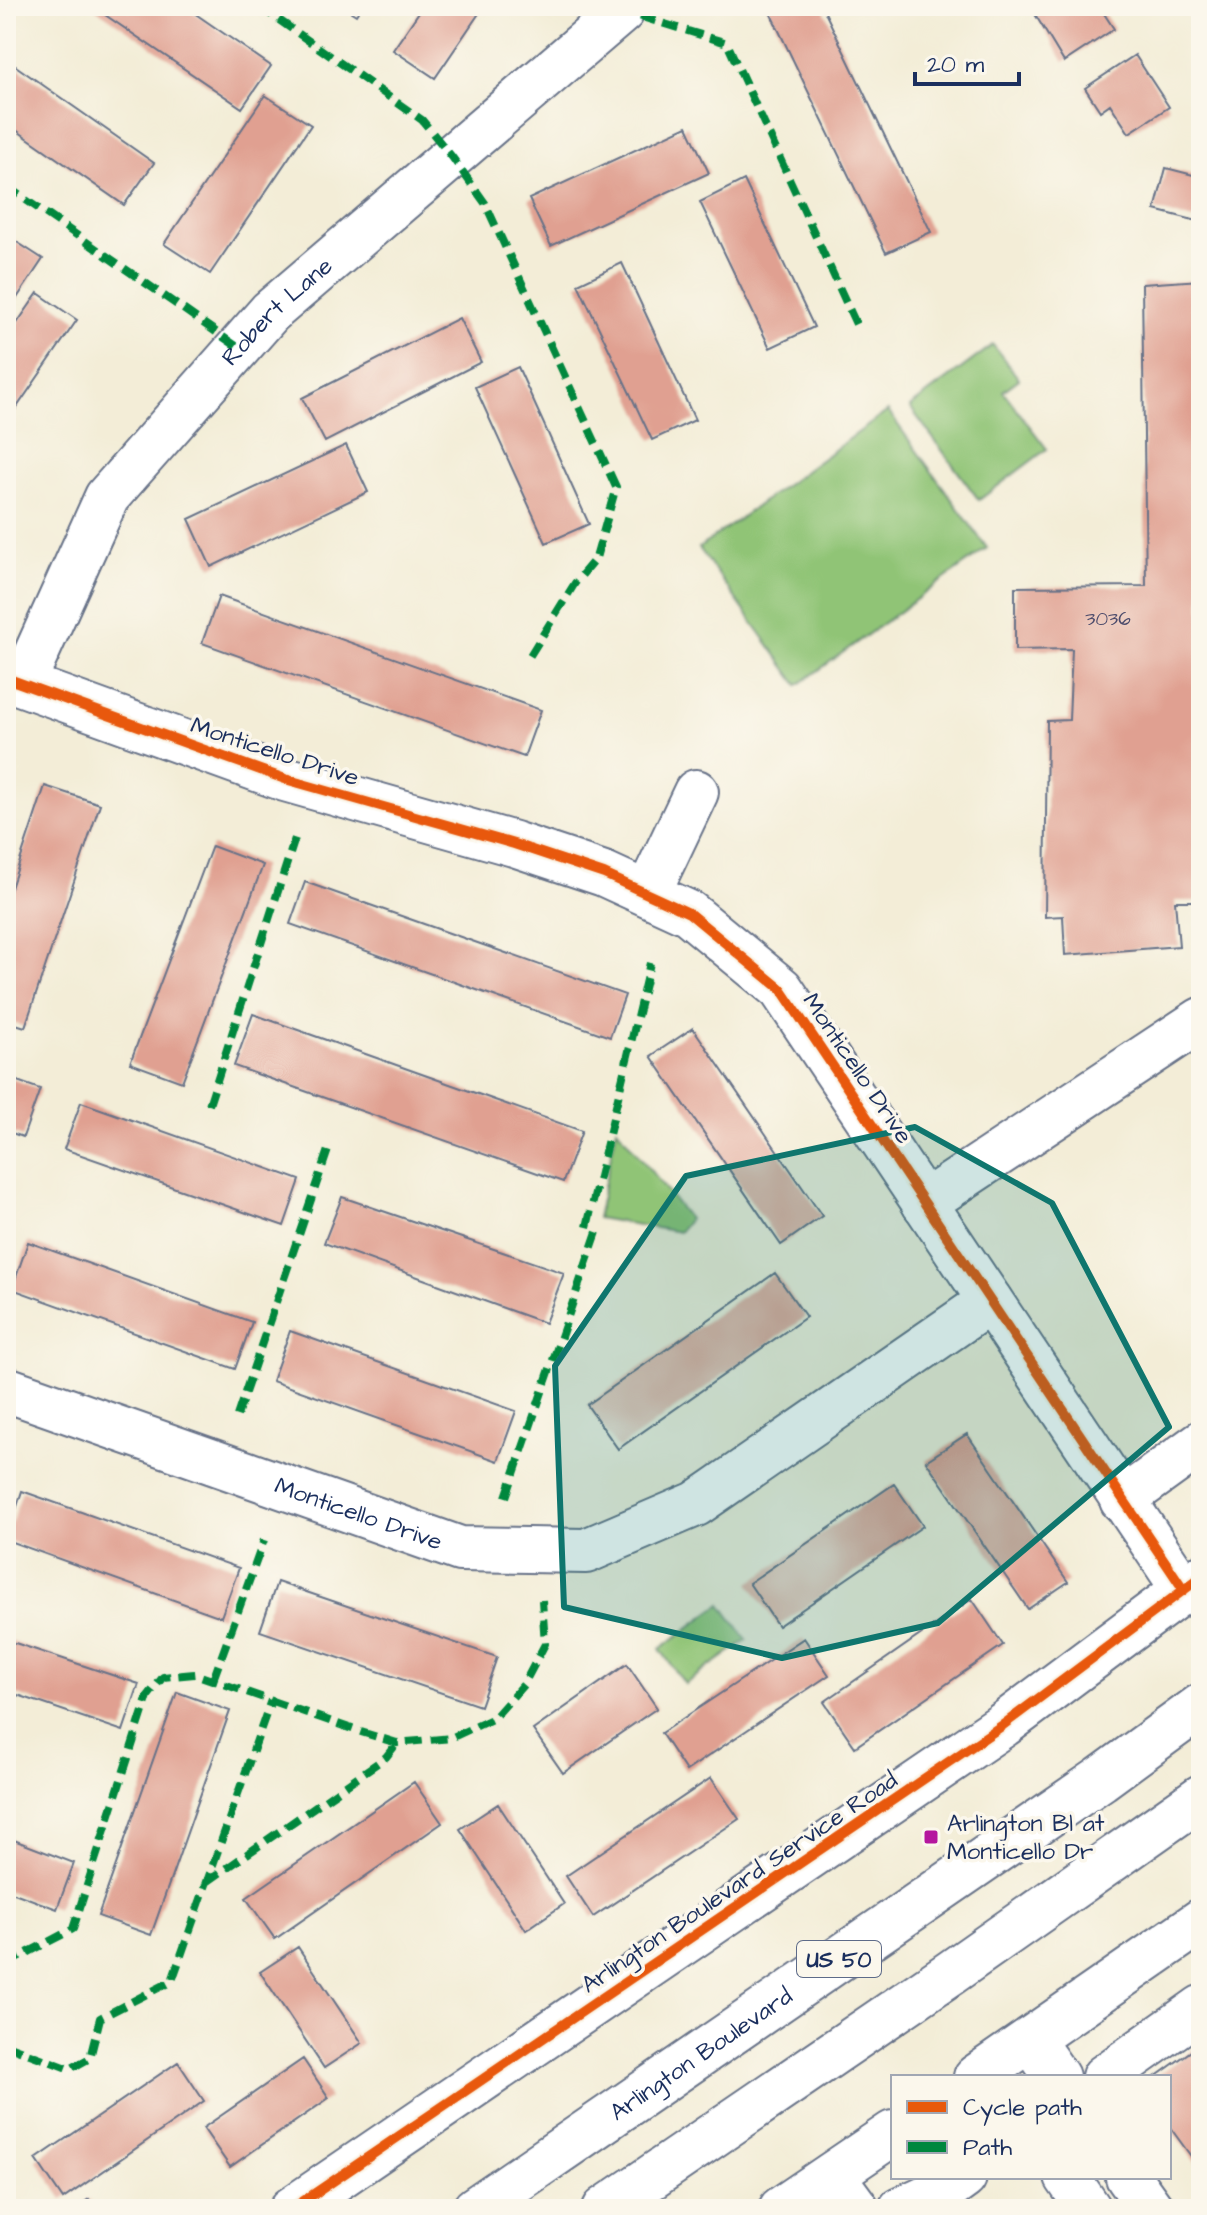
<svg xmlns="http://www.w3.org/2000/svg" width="1207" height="2215" viewBox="0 0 1207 2215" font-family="'Architects Daughter',sans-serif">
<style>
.green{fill:#90c476;stroke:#567a6a;stroke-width:2}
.building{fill:#e0a091}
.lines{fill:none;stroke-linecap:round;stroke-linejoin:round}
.minor-casing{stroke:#677288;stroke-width:48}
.highway-casing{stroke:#677288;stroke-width:48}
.minor{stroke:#fff;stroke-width:44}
.highway{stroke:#fff;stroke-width:44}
.quiet{stroke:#00873e;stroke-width:8;stroke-dasharray:16 8;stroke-linecap:butt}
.cycleway-casing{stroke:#fbf7ec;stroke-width:15}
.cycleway{stroke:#e8590c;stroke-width:10}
.marked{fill:#0f766e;fill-opacity:0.2;stroke:#0f766e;stroke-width:6;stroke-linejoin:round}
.poi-dot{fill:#b5179e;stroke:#fbf7ec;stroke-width:3}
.labels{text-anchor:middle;stroke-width:7;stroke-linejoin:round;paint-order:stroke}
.number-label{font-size:20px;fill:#4c4b6b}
.shield{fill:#fbf7ec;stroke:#5e6b89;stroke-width:2}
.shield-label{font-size:22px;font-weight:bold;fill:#1b2f5e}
.street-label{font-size:24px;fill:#1b2f5e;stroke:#fbf7ec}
.poi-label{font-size:24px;fill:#1b2f5e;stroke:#fbf7ec;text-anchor:start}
</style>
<rect width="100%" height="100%" fill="#fbf7ec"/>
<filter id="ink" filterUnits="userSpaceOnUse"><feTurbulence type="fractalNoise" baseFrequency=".0125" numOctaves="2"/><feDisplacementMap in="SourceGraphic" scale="16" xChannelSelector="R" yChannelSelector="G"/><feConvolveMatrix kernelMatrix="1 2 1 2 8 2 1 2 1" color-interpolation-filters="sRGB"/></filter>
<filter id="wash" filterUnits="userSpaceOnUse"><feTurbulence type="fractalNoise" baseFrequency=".006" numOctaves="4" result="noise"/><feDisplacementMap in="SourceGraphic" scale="32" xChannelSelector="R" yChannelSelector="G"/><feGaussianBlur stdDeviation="1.8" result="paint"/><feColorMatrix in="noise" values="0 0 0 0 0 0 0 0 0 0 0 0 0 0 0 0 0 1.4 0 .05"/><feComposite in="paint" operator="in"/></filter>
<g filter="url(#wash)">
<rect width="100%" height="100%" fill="#f3edd7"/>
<path class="green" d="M993 345 1019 379 1003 391 1047 449 979 500 910 407Z
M888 411 987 548 798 685 699 548Z
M617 1128 689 1219 679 1232 597 1218Z
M721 1604 747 1640 685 1684 660 1649Z"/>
<g id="blocks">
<path class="building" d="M92 6H184L271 66 242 108Z
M342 6H362L356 15Z
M423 6H484L435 78 393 50Z
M767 6H822L931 232 886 253Z
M1030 6H1099L1114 29 1064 62Z
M1135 55 1169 107 1129 133 1110 104 1100 111 1085 88Z
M10 62 154 163 124 205 6 123V68Z
M265 95 311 125 210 274 164 244Z
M687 126 709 173 551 246 529 199Z
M1166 168 1201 177V222L1155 210Z
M744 180 814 327 770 348 700 202Z
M6 235 43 259 13 304 6 300Z
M622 263 695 420 652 440 578 284Z
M1201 280V901H1175L1179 946 1065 955 1063 916 1045 917 1047 721 1069 720 1072 649 1015 650V587L1146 586 1142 284Z
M38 293 77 320 6 423V339Z
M459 318 481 362 325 442 302 398Z
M518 367 589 524 546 543 475 387Z
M346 445 368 492 211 567 189 519Z
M219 596 541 710 524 757 202 643Z
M45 786 100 804 25 1027 6 1021V903Z
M212 846 263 865 182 1082 130 1063Z
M305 882 625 995 610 1037 290 924Z
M253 1014 582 1131 563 1182 234 1066Z
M693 1028 822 1216 781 1245 651 1056Z
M6 1077 40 1089 23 1137 6 1131Z
M81 1102 300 1180 284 1226 64 1149Z
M342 1197 564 1273 545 1323 324 1243Z
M28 1242 252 1322 235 1369 12 1289Z
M775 1273 806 1317 618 1449 587 1405Z
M290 1331 516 1411 498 1461 272 1381Z
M967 1434 1068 1582 1028 1609 926 1461Z
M894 1484 923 1526 778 1626 749 1583Z
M22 1491 239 1568 221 1617 6 1540Z
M277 1582 497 1657 480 1706 260 1631Z
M972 1599 1003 1645 855 1747 824 1702Z
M804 1638 829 1675 686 1771 661 1733Z
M6 1640 139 1684 123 1731 6 1691Z
M627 1664 657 1708 563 1773 533 1730Z
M177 1692 230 1711 151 1935 98 1916Z
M711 1778 739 1819 593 1917 566 1876Z
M414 1782 442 1823 275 1939 246 1898Z
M498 1804 564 1904 526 1930 460 1829Z
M6 1837 74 1863 57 1909 6 1890Z
M298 1947 362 2043 324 2068 260 1972Z
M1201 2044V2170L1169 2126V2077H1155Z
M303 2059 329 2098 230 2167 203 2128Z
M178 2062 204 2101 63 2199 36 2159Z
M89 2199 96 2209H75Z"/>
</g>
</g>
<g filter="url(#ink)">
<use href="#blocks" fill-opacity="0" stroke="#677288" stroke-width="2"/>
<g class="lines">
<g class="minor-casing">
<g id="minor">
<path d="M6 678 285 779 514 844 604 874 689 913 781 989 1184 1590"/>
<path id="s1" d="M23 683 107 497 270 312 622 11"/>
<path d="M648 893 696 792"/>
<path d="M924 1203 1201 1020"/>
<path id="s2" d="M6 1389 460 1549 586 1551 696 1504 990 1301"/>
<path d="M1122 1500 1201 1443"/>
<path d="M1031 2040 1057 2077"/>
<path d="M976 2077 1201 1921"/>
<path d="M1104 2077 1201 2008"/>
<path d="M832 2175 857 2209"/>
<path d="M1067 2177 1089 2209"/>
<path d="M1128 2177 1151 2209"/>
<path d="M292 2209 1003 1725 1201 1577"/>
<path d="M781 2209 893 2133"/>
<path d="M901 2209 953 2185 964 2177"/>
</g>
</g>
<g class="highway-casing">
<g id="highway">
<path id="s3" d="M475 2209 1101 1779 1201 1706"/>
<path d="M605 2209 949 1974 1201 1797"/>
</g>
</g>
<use href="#minor" class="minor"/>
<use href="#highway" class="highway"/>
<path class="quiet" d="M259 6 422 120 452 157 485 203 616 487 596 558 575 583 529 657
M622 6V11L727 43 856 324
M6 186 239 348
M209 1105 297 832
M587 1227 650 963
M237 1416 329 1147
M506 1497 598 1229
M213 1680 264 1540
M207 1882 386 1757 397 1743
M6 1964 73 1929 148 1696 163 1677 195 1674 361 1732 397 1743 451 1738 494 1718 524 1684 545 1644 542 1600
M6 2045 70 2069 90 2058 100 2018 172 1981 271 1700"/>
<g class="cycleway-casing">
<path id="cycleway" d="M6 678 285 779 514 844 604 874 689 913 781 989 1184 1590
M292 2209 1003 1725 1201 1577"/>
</g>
<use href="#cycleway" class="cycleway"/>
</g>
</g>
<path class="marked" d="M915 1127 1052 1203 1169 1427 938 1623 782 1658 564 1607 555 1366 686 1176Z"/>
<rect class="poi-dot" x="923" y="1829" width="16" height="16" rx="4"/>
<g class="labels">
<g class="number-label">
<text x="1108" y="625">3036</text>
</g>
<rect class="shield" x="797" y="1941" width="84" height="36" rx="6"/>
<g class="shield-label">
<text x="839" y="1967">US 50</text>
</g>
<g class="street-label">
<text dy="8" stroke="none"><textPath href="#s1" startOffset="456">Robert Lane</textPath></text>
<text transform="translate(275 751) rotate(18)" y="8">Monticello Drive</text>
<text transform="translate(858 1068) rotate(56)" y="8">Monticello Drive</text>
<text dy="8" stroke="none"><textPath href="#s2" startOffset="374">Monticello Drive</textPath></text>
<text transform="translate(739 1882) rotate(-34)" y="8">Arlington Boulevard Service Road</text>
<text dy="8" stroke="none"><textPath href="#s3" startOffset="274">Arlington Boulevard</textPath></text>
</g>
<g class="poi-label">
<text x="947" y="1831">Arlington Bl at<tspan x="947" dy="28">Monticello Dr</tspan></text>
</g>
</g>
<rect width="1207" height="2215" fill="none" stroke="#fbf7ec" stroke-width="32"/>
<rect x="891" y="2075" width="280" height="104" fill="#fbf7ec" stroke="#a1a7b3" stroke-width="2"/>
<rect x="907" y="2101" width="40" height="12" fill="#e8590c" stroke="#a1a7b3" stroke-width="2"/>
<text x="963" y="2115" font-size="24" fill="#1b2f5e">Cycle path</text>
<rect x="907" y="2141" width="40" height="12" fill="#00873e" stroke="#a1a7b3" stroke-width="2"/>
<text x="963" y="2155" font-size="24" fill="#1b2f5e">Path</text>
<path d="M915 72v12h104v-12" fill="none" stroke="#1b2f5e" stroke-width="4"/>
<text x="927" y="72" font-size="24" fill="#1b2f5e" stroke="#fbf7ec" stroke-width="6" paint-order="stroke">20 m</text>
</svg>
